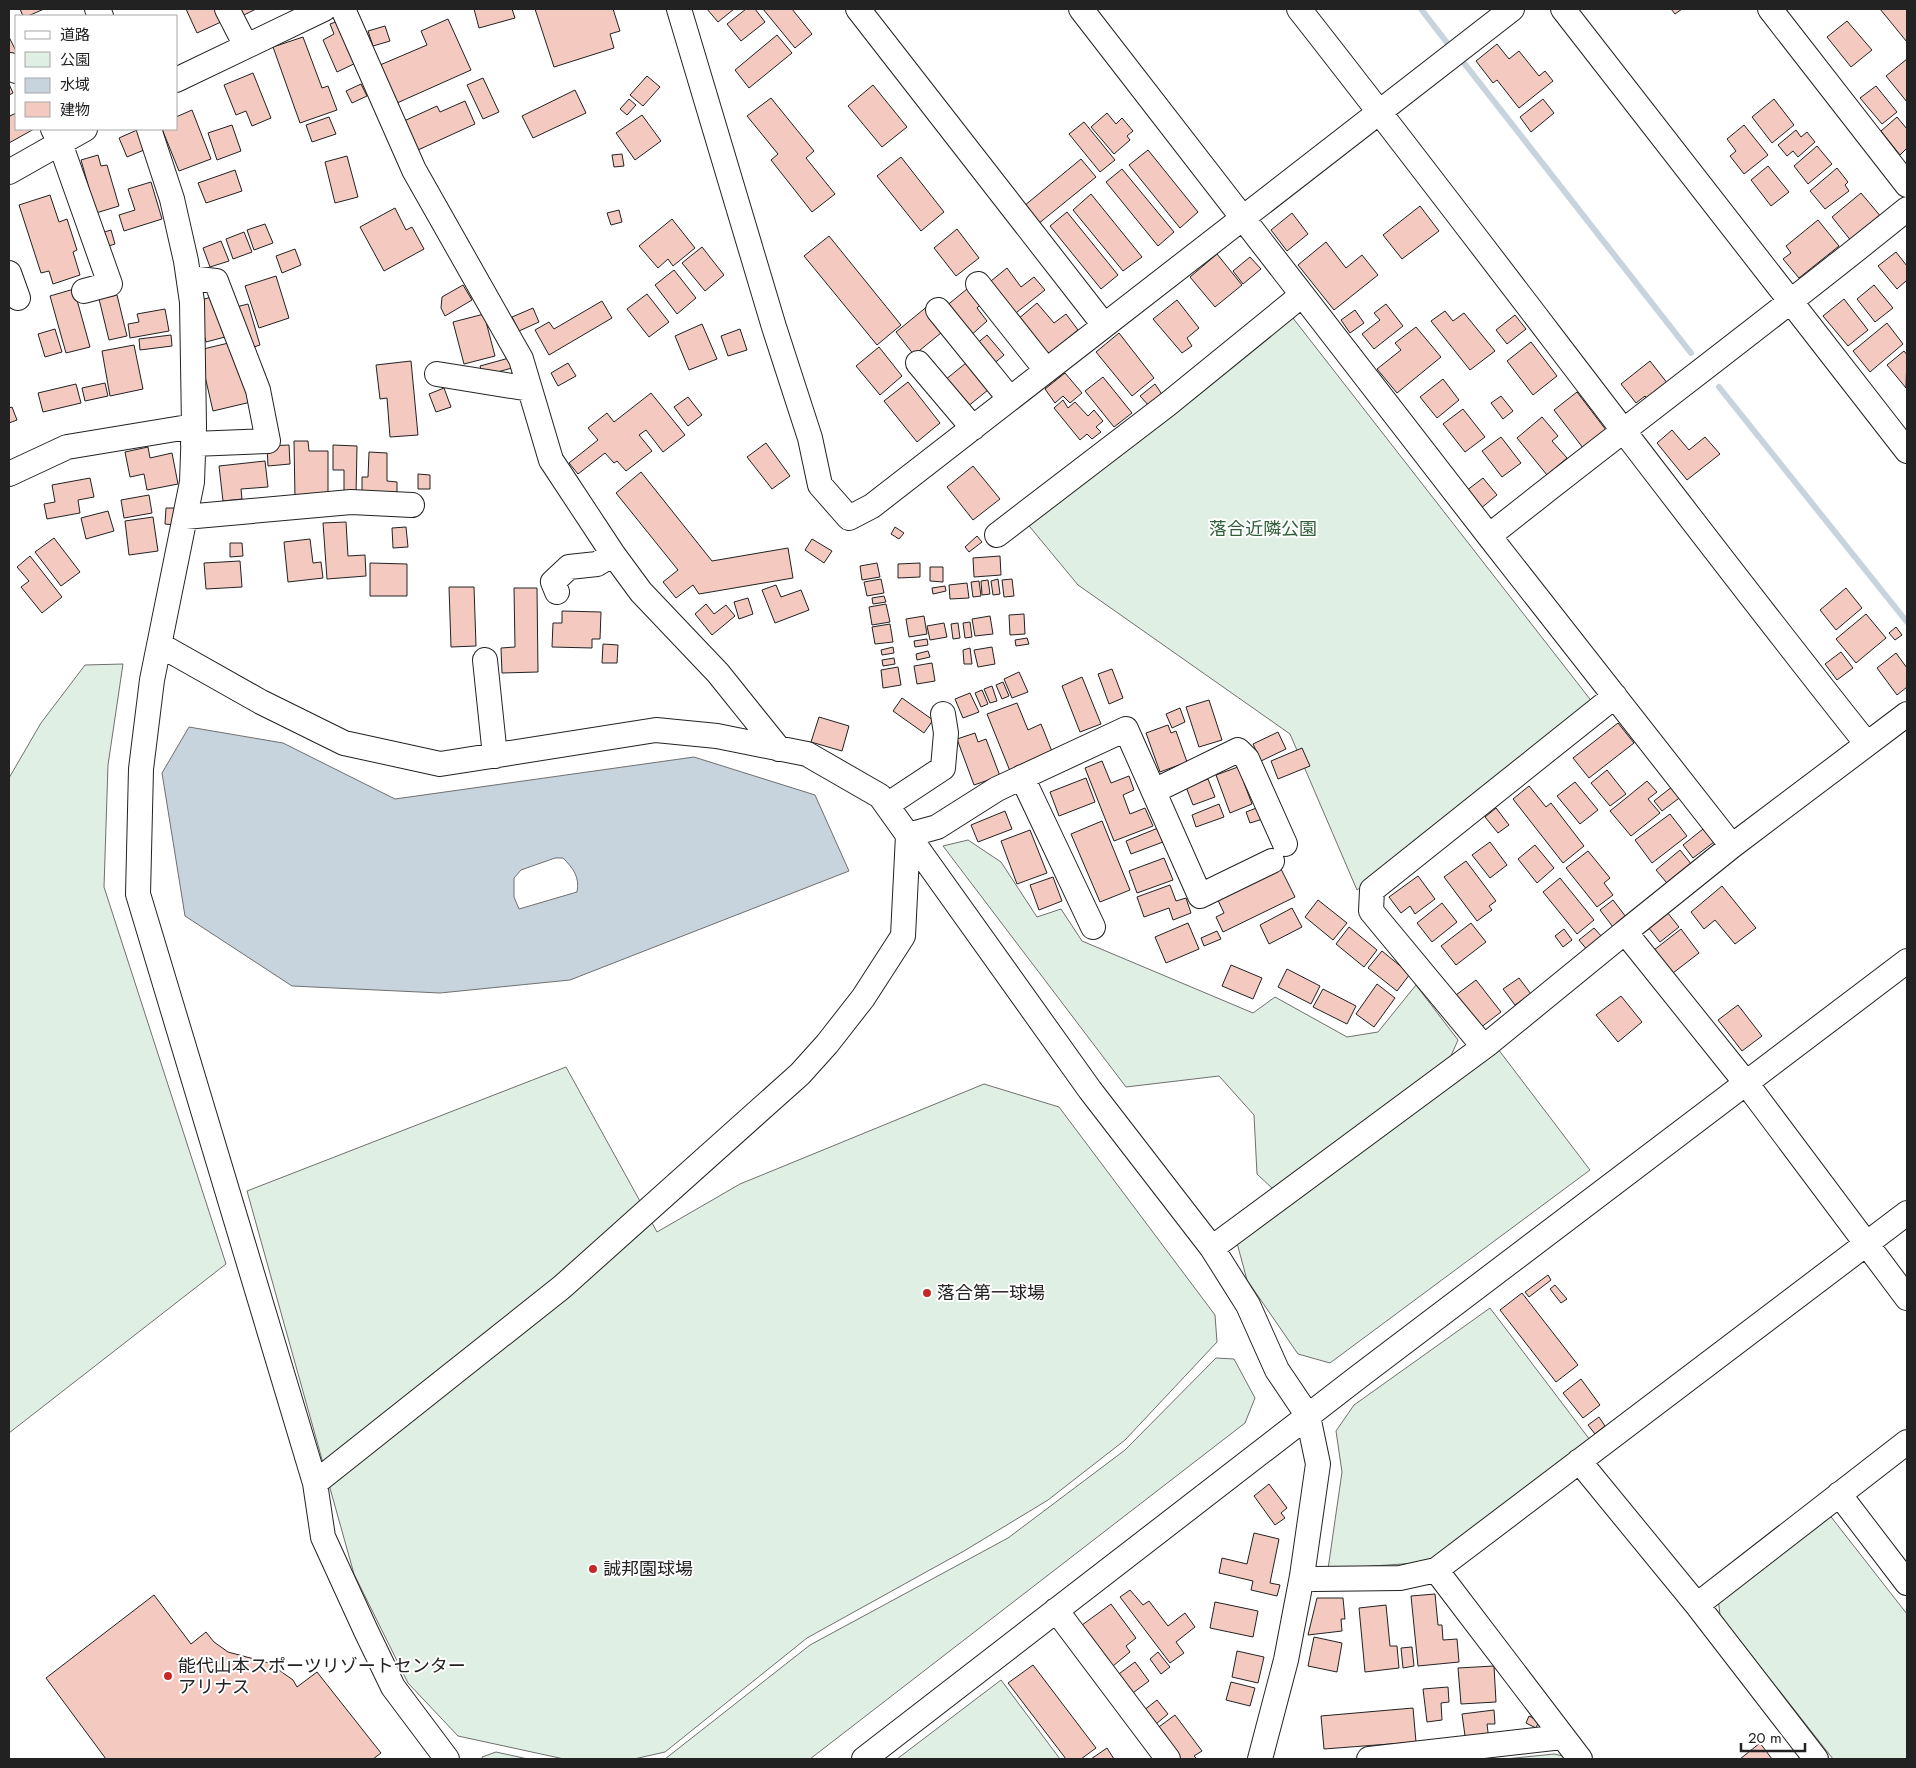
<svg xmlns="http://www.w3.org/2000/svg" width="1916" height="1768" viewBox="0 0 1916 1768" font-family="Jost,'Noto Sans JP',sans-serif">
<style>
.green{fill:#e0efe3;stroke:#6f6f6f}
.water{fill:#c7d3dd;stroke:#6f6f6f;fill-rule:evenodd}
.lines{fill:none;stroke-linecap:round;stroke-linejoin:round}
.stream{stroke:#c7d3dd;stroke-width:6}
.building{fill:#f3c9c0;stroke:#222}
.minor-casing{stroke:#222;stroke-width:26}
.minor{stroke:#fff;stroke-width:24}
.poi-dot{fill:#c62828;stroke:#fff;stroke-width:2}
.labels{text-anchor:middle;stroke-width:4;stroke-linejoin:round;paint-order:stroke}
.park-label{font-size:18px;fill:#2f5e38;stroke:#fff}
.poi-label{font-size:18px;fill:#222;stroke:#fff;text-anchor:start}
</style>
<rect width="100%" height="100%" fill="#fff"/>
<path class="green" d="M1289 313 1593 703 1357 890 1290 734 1078 585 1025 521Z
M123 664 108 765 104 887 226 1264 9 1433V778L41 723 85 665Z
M968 840 1001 862 1037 917 1061 909 1082 941 1253 1013 1275 997 1347 1037 1378 1032 1416 985 1458 1040 1450 1058 1273 1189 1257 1174 1254 1115 1219 1076 1126 1087 943 846Z
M1498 1049 1590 1170 1330 1363 1298 1354 1247 1280 1237 1243Z
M566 1067 657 1232 740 1184 984 1084 1059 1107 1215 1315 1217 1342 1125 1440 1048 1500 964 1551 807 1638 665 1752 634 1759H564L458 1736 408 1683 354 1574 247 1191Z
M1490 1308 1590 1440 1432 1562 1328 1569 1342 1472 1336 1431 1354 1405Z
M1216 1358 1234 1359 1255 1398 1245 1423 810 1759H665L810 1645 1008 1538 1125 1450Z
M1828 1513 1907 1614V1759H1833L1720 1615 1717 1589Z
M1001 1680 1060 1759H897Z
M496 1752 528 1759H483L482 1757Z
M1554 1754 1577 1759H1505Z"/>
<path class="water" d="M189 727 283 743 395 799 694 757 815 795 849 871 570 980 440 993 292 986 185 916 162 773ZM555 858H563C573 868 580 877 577 892L519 909 514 897V878L521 870Z"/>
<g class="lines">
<path class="stream" d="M1421 9 1448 44
M1464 63 1691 353
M1719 387 1907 622"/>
</g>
<path class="building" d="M20 9H44L28 16H23Z
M186 9H215L221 22 197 33Z
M233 9H256L238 18Z
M474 9H512L515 18 479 28Z
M535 9H613L620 31 610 34 614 48 554 67Z
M707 9H734L718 22Z
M746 9H755L765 22 741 41 727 24Z
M763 9H792L812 34 795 48Z
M1671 9H1682L1675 14Z
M1880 9H1907V42Z
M448 19 471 70 397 103 380 65 427 45 421 31Z
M338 21 358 62 337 72 323 40 334 34 330 24Z
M1847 21 1872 50 1851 67 1827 37Z
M385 26 390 41 373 46 368 31Z
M777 35 792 53 749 88 735 70Z
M9 37 16 51V65L9 54Z
M303 37 322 88 328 86 337 110 300 123 273 47Z
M1497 44 1509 59 1519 51 1539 76 1545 71 1553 81 1519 108 1497 80 1493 83 1476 61Z
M1907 59V102L1886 76Z
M253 73 271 118 252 126 246 111 236 115 224 85Z
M647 76 660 87 643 106 630 95Z
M483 78 499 112 483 119 467 85Z
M9 84 13 93 9 95Z
M361 84 367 96 352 103 346 91Z
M873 85 907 127 882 147 848 106Z
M1876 86 1897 112 1882 124 1860 98Z
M575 90 586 113 533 138 522 116Z
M771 98 814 151 806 158 835 194 812 212 771 160 778 154 747 116Z
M629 99 636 105 627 115 620 109Z
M1543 99 1554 113 1531 132 1520 117Z
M1774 99 1794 125 1772 143 1752 117Z
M465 101 475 124 418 150 404 121 437 106 440 112Z
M192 110 211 159 179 171 162 129H176V117Z
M9 113 10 116 16 113V129H34L9 143Z
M1107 113 1116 124 1122 118 1133 131 1127 136 1130 140 1114 154 1091 127Z
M642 115 661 141 635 160 616 133Z
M329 117 336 134 312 142 306 125Z
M1897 117 1907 129V148L1900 155 1881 131Z
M1084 122 1115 160 1100 172 1069 134Z
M232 125 241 151 217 160 208 133Z
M1744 125 1768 155 1744 174 1730 156 1736 151 1727 139Z
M137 130 144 150 127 157 119 138Z
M1796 130 1801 137 1807 132 1815 142 1798 157 1793 151 1787 156 1778 145Z
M1817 146 1832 164 1808 184 1794 166Z
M1148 150 1198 212 1180 228 1129 165Z
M622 154 624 166 614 167 612 155Z
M98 155 101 166 107 165 119 206 96 213 81 160Z
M347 156 358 197 335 203 325 162Z
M901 157 944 212 921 231 877 176Z
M1081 159 1096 177 1038 224 1024 206Z
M1768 166 1789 192 1771 206 1751 180Z
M1837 168 1848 182 1845 185 1849 191 1825 209 1810 191Z
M1122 169 1174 232 1158 246 1106 182Z
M235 170 242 191 206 203 198 183Z
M151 182 162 219 124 231 119 215 135 210 128 189Z
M1861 193 1882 218 1852 242 1832 217Z
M1091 194 1142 257 1123 271 1073 210Z
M50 195 59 222 67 219 77 250 73 252 80 275 53 284 49 271 41 273 19 205Z
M1420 206 1439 231 1402 259 1383 235Z
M395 208 406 230 412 227 424 249 384 271 360 227Z
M619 210 622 222 611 225 607 213Z
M1067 212 1118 275 1101 289 1050 226Z
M1292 213 1308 234 1287 251 1271 230Z
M672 219 695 248 673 266 668 259 658 268 639 246Z
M1818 220 1839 246 1799 278 1783 259 1791 253 1786 246Z
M265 224 273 243 254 250 247 230Z
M957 229 979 258 956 276 934 248Z
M111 230 115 244 105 247 101 233Z
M244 232 252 252 233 259 226 239Z
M829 236 901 325 877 345 804 256Z
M221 241 229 261 210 267 203 248Z
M1326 242 1346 268 1362 255 1378 275 1334 310 1298 265Z
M702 247 724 275 705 291 682 263Z
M295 249 301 265 282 273 276 256Z
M1896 252 1907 266V280L1897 289 1878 266Z
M1217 254 1242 285 1215 307 1190 277Z
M1250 257 1261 269 1243 284 1233 271Z
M1007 268 1021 287 1034 277 1045 290 1012 316 986 285Z
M674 270 696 298 677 314 655 285Z
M276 276 289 318 259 328 245 286Z
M463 285 472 300 445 316 441 308 442 297Z
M1874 285 1893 308 1875 322 1857 299Z
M74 289 90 347 66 353 50 296Z
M967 289 980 305 977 308 987 321 969 337 945 307Z
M647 294 669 322 649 337 627 309Z
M117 295 127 336 109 340 99 299Z
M215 296 225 337 206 342 197 308 201 300Z
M1844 299 1868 330 1848 346 1823 316Z
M1177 300 1199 328 1187 338 1192 346 1182 353 1153 319Z
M602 301 612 318 549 355 535 330 549 322 554 329Z
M1037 303 1054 323 1066 314 1078 330 1046 356 1017 320Z
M248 304 260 345 248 349 236 307Z
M1386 304 1403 326 1374 349 1362 334 1380 320 1374 313Z
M929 305 947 328 914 355 896 332Z
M533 308 539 322 519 331 512 317Z
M165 309 169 331 130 338 128 324 139 322 137 314Z
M1355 310 1364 323 1350 333 1341 320Z
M1445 311 1453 321 1464 313 1495 351 1470 370 1431 321Z
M484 314 495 356 464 364 453 322Z
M1515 315 1526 329 1507 344 1496 330Z
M1887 323 1903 344 1870 372 1853 351Z
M702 324 717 359 689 370 675 336Z
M1416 327 1441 357 1397 393 1377 369 1401 350 1395 343Z
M55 329 62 352 45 357 38 334Z
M740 329 747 350 728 356 721 336Z
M1119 333 1154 378 1132 396 1096 352Z
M171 335 172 346 140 350 139 339Z
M987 335 1004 355 991 366 975 345Z
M237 341 251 402 213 411 199 350Z
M1531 342 1557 376 1533 395 1507 361Z
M134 345 143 389 110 396 102 351Z
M879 347 902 376 880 395 856 366Z
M1904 351 1907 355 1906 388 1887 365Z
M509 358 512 368 483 376 480 366Z
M411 361 418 435 390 437 387 398 380 399 376 365Z
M1650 361 1668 384 1648 400 1645 396 1636 403 1621 384Z
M568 363 576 376 558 386 551 373Z
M966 363 988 390 967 407 945 380Z
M1065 373 1082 393 1070 403 1063 396 1055 403 1045 389Z
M1103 377 1132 413 1114 427 1085 391Z
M1443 379 1459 400 1437 418 1420 397Z
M908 382 940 423 917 442 884 401Z
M105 383 108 396 85 401 82 388Z
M76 384 81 403 43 412 38 393Z
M1155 384 1163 396 1150 407 1140 396Z
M444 388 451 407 436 412 429 394Z
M1577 392 1606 430 1583 448 1554 410Z
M651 393 685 435 663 452 646 430 639 435 652 451 626 471 617 461 614 463 605 453 578 474 569 463 598 440 588 428 607 413 614 422Z
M1501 396 1513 411 1503 419 1491 403Z
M688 397 702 415 688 426 674 407Z
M1063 400 1068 408 1075 402 1088 416 1094 410 1103 421 1096 427 1101 432 1092 439 1087 434 1080 440 1054 408Z
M12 407 17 420 9 423V408Z
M1463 409 1485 437 1465 452 1443 424Z
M1542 417 1558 436 1552 441 1567 458 1547 475 1517 438Z
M1672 430 1689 450 1705 437 1720 454 1687 480 1657 443Z
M1501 437 1521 463 1502 477 1482 451Z
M294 441H308L309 451H328V499H295Z
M766 443 790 476 772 489 747 457Z
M289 445 290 464 268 466 267 446Z
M333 445 357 446 356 496H344V470H333Z
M148 447 150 458 172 453 178 484 147 490 144 474 130 477 125 452Z
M369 452 387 453V481L397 482V498L362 497V477H368Z
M265 461 268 487 241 489 242 499 223 501 219 466Z
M973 466 1000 499 973 520 947 487Z
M641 472 712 561 788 548 793 578 699 594 693 585 676 598 663 582 678 570 616 493Z
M418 474 430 475V489H418Z
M90 478 94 497 78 500 80 513 47 519 44 504 55 502 52 485Z
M1483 478 1497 495 1480 509 1466 491Z
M149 495 152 513 124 518 121 500Z
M166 508H176L174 525 165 524Z
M108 511 114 531 86 539 81 518Z
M153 517 158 551 129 555 125 521Z
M346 522 348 556 365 555 366 576 327 579 323 523Z
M406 527 408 547 393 548 392 528Z
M895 527 904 533 899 539 891 534Z
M977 536 982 542 969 552 965 547Z
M54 538 80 572 61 586 35 552Z
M310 539 313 563 321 562 323 578 288 582 284 542Z
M812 539 832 551 824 563 805 550Z
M230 543H242L243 556 230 557Z
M30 556 62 597 42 613 21 587 29 581 17 567Z
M1000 556 1001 575 974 577 973 558Z
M240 561 242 587 206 589 204 563Z
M370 563 407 564V596H370Z
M877 563 880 577 862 580 860 566Z
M920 563V577L898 578V564Z
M930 567H943V582L930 581Z
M881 579 884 593 867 596 864 582Z
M998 579 1000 594 993 595 991 581Z
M1012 579 1014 596 1004 597 1002 580Z
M988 580 990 594 982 595 981 581Z
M979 581 981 596 973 597 971 582Z
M967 583 969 598 950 599 949 585Z
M776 585 781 597 801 590 809 610 775 623 762 590Z
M945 586 946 591 933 594 932 588Z
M449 587H474L476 646 451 647Z
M514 588H537L538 672 502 673 501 648 515 647Z
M1846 588 1862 608 1836 630 1820 610Z
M884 596 886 602 873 604 872 598Z
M748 598 753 614 739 619 734 602Z
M706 604 714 614 726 605 735 616 712 635 695 614Z
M886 604 890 622 872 625 869 607Z
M562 611 601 612 600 639H592V648L552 647 553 623H562Z
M1024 614 1025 634 1010 635 1009 615Z
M1866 614 1886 638 1856 663 1836 639Z
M924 616 927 634 909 637 906 619Z
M990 616 993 634 975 636 972 619Z
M970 622 972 637 965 638 963 623Z
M944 623 947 637 930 640 927 626Z
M958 623 960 638 953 639 951 624Z
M890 624 893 642 875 644 872 627Z
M1896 627 1902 635 1895 640 1889 633Z
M1027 638 1029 644 1016 646 1015 640Z
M927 639 928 645 915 647 914 641Z
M603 644 618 645 617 663H602Z
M893 647 894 653 882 655 881 650Z
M992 647 995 664 978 667 974 650Z
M970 648 972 664H964L963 650Z
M928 651 930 657 917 660 916 654Z
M1841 652 1853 668 1837 680 1825 664Z
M1896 653 1907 668V687L1897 695 1877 668Z
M894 658 895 664 883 666 882 660Z
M932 663 935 681 917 684 914 666Z
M898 667 901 685 883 688 881 670Z
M1112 669 1123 698 1109 704 1098 674Z
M1019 672 1028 692 1012 698 1004 679Z
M1082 677 1101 724 1080 732 1062 686Z
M1003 682 1009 696 1002 699 996 685Z
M992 686 997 701 990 703 984 689Z
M982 690 988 704 981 707 975 693Z
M970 693 979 712 963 718 955 699Z
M902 698 933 720 924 733 893 711Z
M1209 700 1222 740 1199 747 1186 707Z
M1017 703 1028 730 1041 724 1053 754 1010 771 987 714Z
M1180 708 1185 722 1172 728 1166 714Z
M819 717 849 726 842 751 811 742Z
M1618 723 1634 743 1589 778 1573 758Z
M1168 725 1171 733 1176 731 1187 762 1160 772 1146 733Z
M1278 732 1286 749 1261 761 1253 744Z
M975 733 978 742 986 739 1000 776 974 785 957 739Z
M1302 748 1310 766 1278 779 1271 761Z
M1102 761 1111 783 1129 776 1134 790 1123 795 1130 814 1145 808 1153 826 1114 841 1085 768Z
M1238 767 1252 804 1230 813 1216 775Z
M1607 770 1626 794 1610 806 1591 783Z
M1086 778 1095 802 1059 816 1050 792Z
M1208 779 1215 797 1193 805 1186 787Z
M1647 781 1657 792 1648 799 1660 813 1631 836 1610 811Z
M1575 782 1598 810 1580 824 1557 796Z
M1529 786 1546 807 1551 803 1584 846 1563 863 1513 799Z
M1673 786 1682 796 1662 811 1654 801Z
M1219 804 1224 817 1196 827 1192 815Z
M1259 807 1263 819 1250 823 1246 812Z
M1496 808 1509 825 1498 833 1485 817Z
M1005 811 1012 829 978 842 971 825Z
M1670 814 1687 836 1652 863 1635 840Z
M1102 821 1130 890 1100 902 1071 834Z
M1158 828 1163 842 1131 854 1126 841Z
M1703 829 1714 842 1693 858 1683 845Z
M1030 830 1047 873 1017 884 1001 841Z
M1490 842 1507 865 1490 878 1472 855Z
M1535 845 1554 868 1537 883 1518 859Z
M1680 850 1696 870 1672 889 1656 870Z
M1588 851 1610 878 1604 883 1613 895 1597 907 1566 868Z
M1164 858 1173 880 1137 893 1129 871Z
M1466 861 1496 901 1489 906 1492 910 1477 921 1444 877Z
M1279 865 1295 897 1223 932 1216 917 1224 913 1216 896Z
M1418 876 1435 899 1415 914 1410 906 1401 913 1389 897Z
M1053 877 1062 901 1039 910 1030 885Z
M1560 878 1594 920 1577 934 1543 892Z
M1170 885 1176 901 1186 898 1191 913 1173 920 1169 908 1144 917 1137 897Z
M1722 886 1756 928 1735 944 1715 920 1704 929 1691 912Z
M1318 900 1347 923 1333 940 1305 917Z
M1613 900 1626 917 1613 927 1600 910Z
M1442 903 1457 922 1432 942 1417 923Z
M1292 908 1302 927 1269 944 1260 925Z
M1667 912 1679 927 1660 942 1648 927Z
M1188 923 1199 949 1166 963 1155 937Z
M1471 923 1486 942 1456 965 1441 946Z
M1349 927 1377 950 1364 967 1336 944Z
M1594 928 1603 938 1588 951 1579 940Z
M1564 929 1572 940 1563 947 1555 936Z
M1681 929 1699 953 1673 973 1654 950Z
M1217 931 1221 939 1204 946 1201 938Z
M1382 951 1410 974 1397 991 1368 968Z
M1231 965 1262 978 1253 999 1222 986Z
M1287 969 1320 986 1311 1004 1278 987Z
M1519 978 1531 994 1515 1005 1503 989Z
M1476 980 1501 1012 1480 1028 1456 995Z
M1377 984 1395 998 1374 1027 1356 1014Z
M1323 989 1356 1006 1347 1024 1313 1007Z
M1621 996 1642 1022 1618 1042 1596 1015Z
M1738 1005 1762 1036 1742 1051 1718 1020Z
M1548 1275 1551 1280 1529 1297 1525 1292Z
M1555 1285 1567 1299 1561 1303 1550 1289Z
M1522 1293 1578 1365 1556 1382 1500 1310Z
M1581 1379 1600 1405 1583 1418 1563 1393Z
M1599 1417 1605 1426 1595 1434 1588 1425Z
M1269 1484 1287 1508 1281 1513 1285 1518 1275 1525 1254 1496Z
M1254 1533 1279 1539 1270 1583 1280 1585 1277 1596 1251 1590 1253 1581 1219 1573 1222 1558 1247 1564Z
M1130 1590 1143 1605 1149 1601 1168 1626 1185 1613 1195 1627 1176 1642 1184 1653 1170 1663 1120 1597Z
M1435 1594 1438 1625H1442L1443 1640 1457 1639 1459 1662 1418 1666 1411 1596Z
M154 1595 191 1644 206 1632 214 1642 228 1652 269 1663 293 1680 297 1687 317 1672 381 1753 373 1759H106L46 1678Z
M1317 1598H1343L1345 1619H1341L1342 1631 1308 1635Z
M1215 1602 1258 1611 1253 1637 1210 1628Z
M1111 1604 1136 1638 1126 1646 1130 1652 1113 1666 1082 1625Z
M1386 1605 1390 1646H1397L1399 1668 1365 1672 1359 1608Z
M1314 1637 1342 1643 1337 1672 1308 1666Z
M1412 1647 1414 1666 1403 1668 1401 1648Z
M1237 1651 1264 1657 1258 1683 1232 1677Z
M1158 1652 1170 1667 1161 1674 1150 1659Z
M1135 1662 1149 1681 1126 1698 1112 1679Z
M1033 1665 1096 1748 1081 1759H1066L1008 1683Z
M1494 1666 1496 1702 1461 1704 1458 1668Z
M1231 1682 1255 1688 1250 1706 1226 1700Z
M1448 1687 1449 1702 1441 1703 1442 1720 1427 1722 1423 1689Z
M1157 1700 1168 1714 1150 1729 1139 1714Z
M1413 1708 1416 1742 1324 1749 1321 1716Z
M1494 1710 1495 1724H1487L1489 1740 1466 1743 1462 1714Z
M1175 1715 1202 1751 1194 1756 1197 1759H1172L1152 1732Z
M1529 1716 1539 1721 1536 1728 1526 1723Z
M1760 1743 1772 1759H1740Z
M1107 1748 1114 1759H1091Z"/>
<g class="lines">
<g class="minor-casing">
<path id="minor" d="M97 9 101 16
M227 9 246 46
M343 9 414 170 521 359 551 460 613 554 641 592 718 673 779 749
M679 9 774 327 810 438 820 485 849 518 872 506 1512 9
M858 9 1104 325
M1081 9 1489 536 1732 846
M1299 9C1490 252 1674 502 1867 744
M1563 9 1907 451
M1770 9 1907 185
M10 65 16 71
M176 80 324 9
M53 129 60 143 110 284 84 291
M149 129 172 199 186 261 192 302 194 426 192 482 152 680 141 769 138 894 315 1483 323 1537 366 1631 393 1687 447 1759
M9 172 85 129
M9 273 18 298
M189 278 216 281 258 390 268 441 193 444
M978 284 1046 370
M938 310 1010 399
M918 363 973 428
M437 374 530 389
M9 474 67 447 194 426
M185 517 351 502 412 505
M997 535 1168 404 1302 295
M1489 536C1627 426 1769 321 1907 209
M557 592 553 582 569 567 597 564 613 554
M160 645 261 702 344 743 440 764 656 730 717 736 807 754 880 796 1090 1090 1212 1248 1248 1305 1277 1370 1308 1416 1318 1464 1302 1576 1286 1660 1260 1759
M485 660 495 756
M1907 714 1732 846 1625 932 1746 1083 1907 1298
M1022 777 1093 927
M1154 791 1238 750 1247 759 1285 844
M887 805 943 768 946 733 943 714
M908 835 937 827 997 789 1126 729 1200 896 1272 861
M1483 1046 1371 911 1372 890 1615 696
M1212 1248 1489 1043 1625 932
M1579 1461 1697 1605 1816 1759
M315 1483 562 1287 800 1074 827 1044 863 998 903 936 908 835
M1839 1494 1907 1583
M1436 1570 1580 1759
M1302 1576 1314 1579 1400 1578 1436 1570 1907 1213
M1697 1605 1907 1442
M1056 1610 1168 1759
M864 1759 1357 1378 1907 961
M1369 1759 1562 1737"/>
</g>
<use href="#minor" class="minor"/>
</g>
<g class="poi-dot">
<circle cx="927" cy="1293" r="5"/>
<circle cx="593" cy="1569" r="5"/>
<circle cx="168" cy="1676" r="5"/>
</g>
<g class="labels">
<g class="park-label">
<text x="1263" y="535">落合近隣公園</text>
</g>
<g class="poi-label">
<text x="937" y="1299">落合第一球場</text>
<text x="603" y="1575">誠邦園球場</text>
<text x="178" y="1672">能代山本スポーツリゾートセンター<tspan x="178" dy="21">アリナス</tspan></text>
</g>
</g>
<rect width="1916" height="1768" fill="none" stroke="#222222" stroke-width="20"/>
<rect x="15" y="15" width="162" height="115" fill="#ffffff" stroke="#a7a7a7"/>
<rect x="25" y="31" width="25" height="8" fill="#ffffff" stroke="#a7a7a7"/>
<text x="60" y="40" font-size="15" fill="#222222">道路</text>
<rect x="25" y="52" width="25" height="15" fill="#e0efe3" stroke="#a7a7a7"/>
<text x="60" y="65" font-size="15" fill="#222222">公園</text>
<rect x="25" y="78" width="25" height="15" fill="#c7d3dd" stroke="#a7a7a7"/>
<text x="60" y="90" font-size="15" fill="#222222">水域</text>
<rect x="25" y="102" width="25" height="15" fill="#f3c9c0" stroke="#a7a7a7"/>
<text x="60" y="115" font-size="15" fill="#222222">建物</text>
<path d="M1741 1743v8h64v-8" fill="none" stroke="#222222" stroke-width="2.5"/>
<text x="1748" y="1743" font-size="15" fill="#222222" stroke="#ffffff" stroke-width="4" paint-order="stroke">20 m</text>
</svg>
